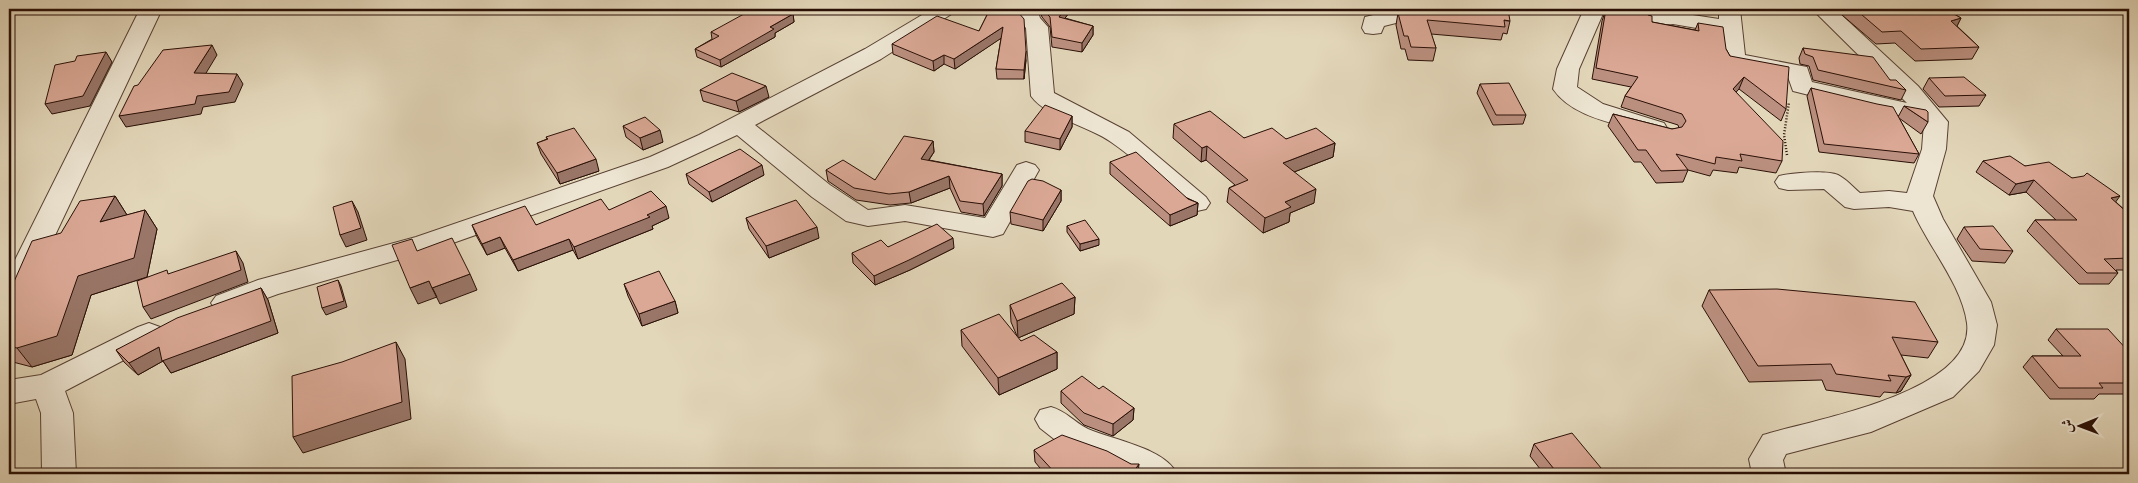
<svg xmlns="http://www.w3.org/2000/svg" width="2138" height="483" viewBox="0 0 2138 483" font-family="'IM FELL DW Pica',Amiri,serif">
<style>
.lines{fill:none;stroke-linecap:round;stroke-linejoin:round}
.minor-casing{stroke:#584133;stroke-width:2}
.path{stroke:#290f06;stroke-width:2.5;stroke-dasharray:1 2;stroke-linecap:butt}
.minor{fill:#ede5d2;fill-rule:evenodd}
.wall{fill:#bb9080;stroke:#290f06}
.shaded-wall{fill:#997668;stroke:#290f06}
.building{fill:#daa895;stroke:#290f06}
</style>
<rect width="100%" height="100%" fill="#e3d7ba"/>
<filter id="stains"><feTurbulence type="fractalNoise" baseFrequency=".004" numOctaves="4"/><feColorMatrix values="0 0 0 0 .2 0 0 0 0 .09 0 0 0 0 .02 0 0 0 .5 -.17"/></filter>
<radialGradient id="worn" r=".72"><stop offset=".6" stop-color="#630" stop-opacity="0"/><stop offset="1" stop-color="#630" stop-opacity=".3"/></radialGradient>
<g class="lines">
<g class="minor-casing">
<path id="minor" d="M140 9H162L24 301 19 308 9 311V272Z
M932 9H957L953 13 881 59 755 125 830 185 868 210 905 205 985 218 1017 165 1026 162 1035 165 1039 170 1003 234 993 237 905 221 868 226 846 221 812 197 737 135 668 167 436 249 278 294 226 313 216 310 211 303 216 296 258 280 416 237 650 157 699 135 865 49Z
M1017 9H1037L1040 18 1048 27 1054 93 1129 132 1206 197 1210 203 1206 209 1197 211 1188 209C1163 186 1139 161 1111 142 1089 126 1047 118 1031 96L1026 28 1019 20Z
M1398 9H1418L1416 18 1384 26 1381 33 1373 34 1365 33 1362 28 1365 17Z
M1584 9H1605L1579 69 1577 87 1603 104 1664 123 1667 128 1664 133 1655 135 1646 133C1616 123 1573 118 1553 89L1557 69Z
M1719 9H1740L1745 55 1807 67 1812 82 1907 103 1812 9H1835L1918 86 1948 122 1946 149 1933 196 1943 219 1991 302 1997 325 1994 345 1979 371 1953 397 1871 432 1786 454 1783 460 1786 474H1752L1749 459 1763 435C1810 420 1976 393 1967 323 1962 285 1928 246 1913 211L1889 207 1854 209 1845 207 1824 189 1788 190 1779 188 1775 182 1779 176C1792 173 1826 170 1838 175 1846 179 1853 187 1860 193L1889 191 1907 193 1922 149 1924 123 1921 119 1873 111 1793 91 1788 77 1726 65 1723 60 1720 32 1673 24 1654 26 1646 25 1643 20 1646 15 1673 12 1719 19Z
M149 323 160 327 164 334 160 341 65 391 73 413 76 474H42L41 413 36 399 9 404V380L41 375 138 327Z
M1051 407C1066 411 1074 422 1088 429 1113 440 1165 448 1177 474H1131L1107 461 1063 446 1040 428 1035 419 1040 410Z"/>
</g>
<path class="path" d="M1787 155 1784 135 1789 102"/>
<use href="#minor" class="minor"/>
</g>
<path class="wall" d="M173 9H213L212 10H174Z
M990 9 1026 60 1024 79H997L996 69 1001 38 955 69 944 64 934 71 893 54 892 44 979 31Z
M1039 9H1072L1065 18 1093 26V35L1082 52 1052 47 1050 27 1042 17Z
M1606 9H1651L1650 13H1648L1652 22 1695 30 1698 23 1726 49 1730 56 1786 109 1781 121 1739 89 1736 92 1782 161 1776 173 1739 167 1737 173 1713 170 1710 176 1688 170 1683 182 1656 183 1641 162H1634L1608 126 1613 114 1672 129 1679 128 1678 125 1621 107 1625 96 1631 87 1592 79 1602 21Z
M1835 9H1945L1961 18 1957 26 1979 47 1972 59 1915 61 1895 43 1876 44Z
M1398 13 1510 21 1507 34 1503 33 1501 40 1431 34 1436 48 1433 61 1408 60 1405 49H1401L1396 25Z
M793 14 794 22 775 33V37L721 67 697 57 695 49 712 39 711 32Z
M1803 48 1890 80 1906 90 1901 100 1813 80 1809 66 1800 64 1799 58Z
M1929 78 1986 95 1979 106 1939 107 1923 89Z
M1480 84 1526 115 1523 124 1493 125 1477 93Z
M1811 88 1898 117 1904 106 1928 122 1921 134 1899 118 1919 154 1914 163 1819 152 1807 96Z
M700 90 769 97 739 112 703 101Z
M1072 116V127L1060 150 1025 142V131Z
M1174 124 1244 138 1286 139 1335 143 1333 157 1294 172 1314 203 1290 213 1289 222 1263 233 1227 202 1229 188 1235 185 1206 160 1201 162 1173 138Z
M623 126 663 142 643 150 626 137Z
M546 137 599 171 560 184 541 154 537 143 547 139Z
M933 141 934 152 929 160 1002 174V186L984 216 961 212 950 188 911 203 890 205 856 200 828 181 826 170 875 180Z
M1983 161 2025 166 2072 178 2116 202 2129 214V270H2116L2118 273 2109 284H2079L2027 231 2035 220H2056L2026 192 2009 195 1976 172Z
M1110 162 1198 203 1197 215 1170 226 1110 174Z
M686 174 764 175 712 202 689 184Z
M1061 190V201L1043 231 1011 224 1010 212Z
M115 196 127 215 145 210 157 229 147 277 91 295 72 355 32 367 9 361V293Z
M609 210 669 218 652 226 653 229 578 259 573 250 518 271 505 248 487 255 477 237 472 225H536Z
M746 218 819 238 769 258 749 229Z
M1067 226 1099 245 1080 251 1067 232Z
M1964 227 2013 251 2005 263 1972 261 1957 239Z
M888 247 954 248 910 270 875 285 853 263 852 253Z
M624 284 675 301 678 313 642 326 628 296Z
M261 288 268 300 278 333 171 373 163 361 138 375 124 362 116 350Z
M1709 290 1938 342 1928 358 1901 355 1911 375 1901 391 1896 393 1884 392 1880 397 1826 390 1822 380 1749 382 1702 306Z
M1075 297 1074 314 1018 338 1021 341 1057 352V369L999 395 962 346 961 330 1017 336 1011 322 1010 305Z
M2056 329 2129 352V394H2099L2094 399H2050L2023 367 2032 356H2063L2048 340Z
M1099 389 1134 408 1133 420 1113 436 1084 425 1061 403V391Z
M1534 444 1606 474H1544L1530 456Z
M1034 450 1131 464 1132 474H1045L1035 462Z"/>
<path class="shaded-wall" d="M1065 9H1072L1059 26V17Z
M1645 9H1651L1650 13 1644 14Z
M793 14 794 22 775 33V37L721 67 720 60 770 27Z
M1961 18 1955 30 1951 21Z
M1093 26V35L1082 52V43Z
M1003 27V37L955 69 954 59Z
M212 45 217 55 200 83 194 73Z
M1026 51V60L1024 79V70Z
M106 52 112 62 90 106 52 114 45 104Z
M944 55V64L934 71 933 61Z
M237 74 243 84 235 102 203 107 201 114 126 127 119 116Z
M1744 77 1739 89 1728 101 1733 89Z
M766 86 769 97 739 112 736 101Z
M1072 116V127L1060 150V139Z
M660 130 663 142 643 150 640 138Z
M933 141 934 152 922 170 921 159Z
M1335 143 1333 157 1281 177 1283 163Z
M1207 146 1206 160 1201 162 1202 148Z
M596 159 599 171 560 184 557 173Z
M762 165 764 175 712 202 709 192Z
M1002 174V186L984 216 983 204Z
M949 176 950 188 911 203 909 192Z
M2034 180 2026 192 2009 195 2016 184Z
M1316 189 1314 203 1290 213 1289 222 1263 233 1265 218 1285 202Z
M1061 190V201L1043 231V220Z
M115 196 127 215 100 222Z
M2120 196 2112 207 2111 198Z
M352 201 358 212 367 240 346 247 340 235Z
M1198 203 1197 215 1170 226V215Z
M666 206 669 218 652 226 653 229 578 259 574 247Z
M145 210 157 229 147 277 91 295 72 355 32 367 17 348 78 276Z
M817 227 819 238 769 258 766 246Z
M500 237 505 248 487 255 482 244Z
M953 238 954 248 910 270 875 285 874 276Z
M569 239 573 250 518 271 513 260Z
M1099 239V245L1080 251V244Z
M236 251 243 263 248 282 151 319 143 307Z
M470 274 477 290 440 304 432 288Z
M338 280 341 286 347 307 326 315 322 308Z
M429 281 437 297 418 304 410 288Z
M261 288 268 300 278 333 171 373 163 361 138 375 129 363 159 347Z
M1075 297 1074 314 1018 338 1017 321Z
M675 301 678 313 642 326 639 314Z
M396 342 405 359 411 419 303 453 293 437Z
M1057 352V369L999 395 998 378Z
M1911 375 1901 391 1896 393 1906 377Z
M1134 408 1133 420 1113 436V424Z
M1139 464 1138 474H1132Z"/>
<path class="building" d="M753 9H777L793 14 770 27 774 29 720 60 695 49 719 36 711 32Z
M990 9H1016L1017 11 1024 19 1026 51 1024 70 996 69 1003 27 954 59 944 55 933 61 892 44 937 16 979 31Z
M1042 9H1065L1059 17 1093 26 1082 43 1052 37 1050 17Z
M1414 9H1508L1510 21 1504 20 1505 27 1427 20 1436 48 1411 47 1408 36H1404L1398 13Z
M1606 9H1646L1648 15 1652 16V22L1699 31 1698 23 1723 27 1726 49 1730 56 1789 67 1786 109 1744 77 1733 89 1783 141 1782 161 1740 154 1742 161 1716 157 1715 164 1676 154 1688 170 1661 171 1646 150H1638L1613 114 1672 129 1682 127 1686 121 1682 114 1625 96 1638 77 1596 68Z
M1855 9H1945L1961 18 1951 21 1979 47 1921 49 1901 31 1882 32Z
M212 45 194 73 237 74 229 92 197 96 195 104 119 116 134 86 138 85 163 50Z
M1803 48 1873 57 1890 80H1896L1906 90 1818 70 1813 57 1805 54Z
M106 52 83 96 45 104 55 65 75 61 77 56Z
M732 73 766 86 736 101 700 90Z
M1964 77 1986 95 1945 96 1929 78Z
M1509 83 1526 115H1496L1480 84Z
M1811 88 1877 104 1893 107 1919 154 1824 144Z
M1045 105 1072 116 1060 139 1025 131Z
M1904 106 1926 110 1928 112V122Z
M1210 111 1244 138 1272 128 1286 139 1316 128 1335 143 1283 163 1316 189 1285 202 1291 207 1265 218 1229 188 1248 180 1207 146 1202 148 1174 124Z
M645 117 660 130 640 138 623 126Z
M574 128 596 159 557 173 537 143 548 139 546 137Z
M904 136 933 141 921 159 1002 174 983 204 960 201 949 176 909 192 889 194 854 188 826 170 843 160 875 180Z
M740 149 762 165 709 192 686 174Z
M1136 152 1188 199 1198 203 1170 215 1110 162Z
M2010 156 2025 166 2049 162 2072 178 2084 176 2087 173 2120 196 2111 198 2129 214V258L2104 259 2118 273H2087L2035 220H2077L2034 180 2016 184 1983 161Z
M1032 179 1043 181 1061 190 1043 220 1010 212 1028 181Z
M651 191 666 206 647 215 650 217 574 247 569 239 513 260 500 237 482 244 472 225 525 206 536 225 601 199 609 210Z
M115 196 100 222 145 210 134 258 78 276 57 336 17 348 9 346V293L32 241 61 233 80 201Z
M796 200 817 227 766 246 746 218Z
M352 201 361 228 340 235 333 207Z
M1085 220 1099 239 1080 244 1067 226Z
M937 224 953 238 909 260 874 276 852 253 881 240 888 247Z
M1993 226 2013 251 1980 249 1964 227Z
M452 238 470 274 432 288 429 281 410 288 392 245 412 239 417 251Z
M236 251 241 270 143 307 137 281 167 270 168 274Z
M659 271 675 301 639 314 624 284Z
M338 280 344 301 322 308 317 287Z
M1062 283 1075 297 1017 321 1010 305Z
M261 288 271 321 162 361 159 347 129 363 116 350 177 318Z
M1777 289 1915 302 1938 342 1892 337 1911 375 1906 377 1888 375 1891 381 1836 374 1831 364 1758 366 1709 290Z
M999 314 1021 341 1034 335 1057 352 998 378 961 330Z
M2056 329H2108L2129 352V383H2099L2103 388H2059L2032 356H2081Z
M396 342 402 402 293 437 292 376 342 362Z
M1082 376 1099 389 1103 386 1134 408 1113 424 1084 413 1061 391Z
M1572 433 1606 474H1558L1534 444Z
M1062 435 1107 451 1131 464H1139L1132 474H1056L1034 450Z
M1353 470 1354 474H1318V473Z"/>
<rect width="2138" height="483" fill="none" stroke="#e3d7ba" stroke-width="30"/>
<rect x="10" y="10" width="2118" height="463" fill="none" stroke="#290f06" stroke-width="2.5"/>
<rect x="15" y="15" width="2108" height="453" fill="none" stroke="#290f06"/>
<g transform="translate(2080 426) rotate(269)" stroke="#ede5d2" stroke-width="4" paint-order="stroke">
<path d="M0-4L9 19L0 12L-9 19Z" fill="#290f06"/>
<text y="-8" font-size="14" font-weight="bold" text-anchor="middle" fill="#290f06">ش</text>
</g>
<rect width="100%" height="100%" filter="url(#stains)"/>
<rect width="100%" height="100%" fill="url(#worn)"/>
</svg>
